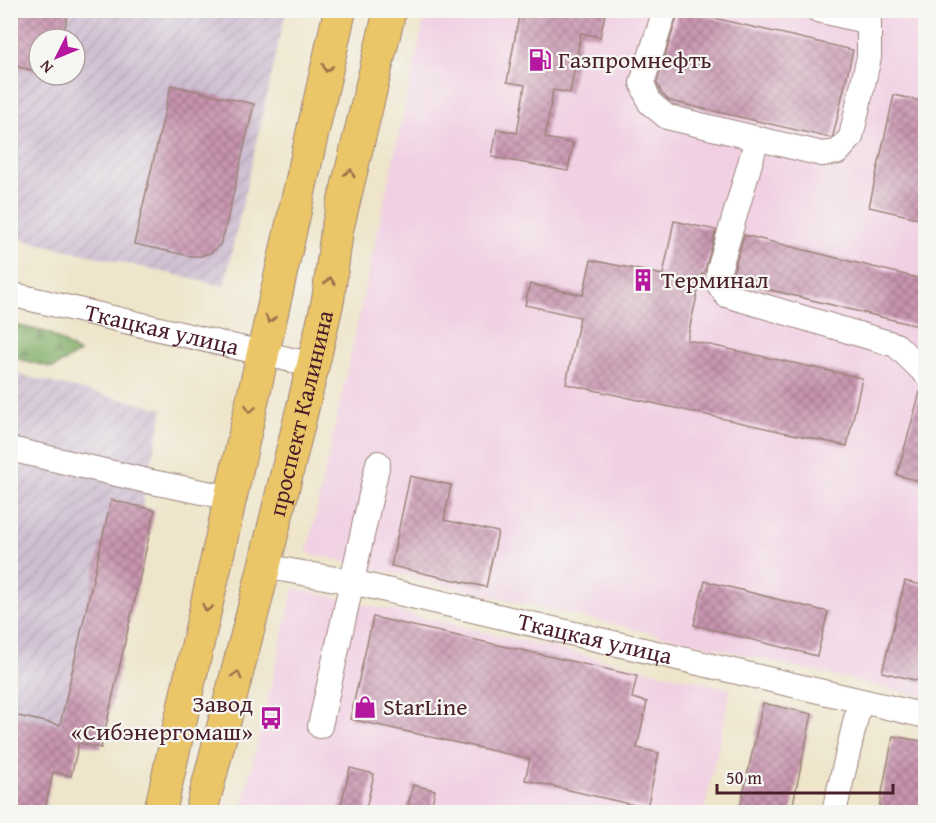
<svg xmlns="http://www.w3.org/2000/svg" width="936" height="823" viewBox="0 0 936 823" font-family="'Gentium Book Plus',serif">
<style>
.built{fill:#f1d0e3}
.industrial{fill:url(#industrial-furrows);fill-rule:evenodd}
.forest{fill:url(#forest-firs);stroke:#666648;stroke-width:1.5}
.building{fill:url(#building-cross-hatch)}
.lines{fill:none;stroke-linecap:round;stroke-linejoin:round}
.minor-casing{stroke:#9c827a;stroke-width:26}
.major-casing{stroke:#9c827a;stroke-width:34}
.minor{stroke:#fff;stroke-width:24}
.major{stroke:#ebc669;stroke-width:32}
.oneway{stroke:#9a724a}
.labels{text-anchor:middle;stroke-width:4.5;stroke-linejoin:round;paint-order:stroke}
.poi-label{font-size:24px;fill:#4a1f2b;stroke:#f6f6f2;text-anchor:start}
.street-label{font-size:24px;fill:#4a1f2b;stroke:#f6f6f2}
</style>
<defs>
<pattern id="industrial-furrows" width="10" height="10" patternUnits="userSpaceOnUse" patternTransform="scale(1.5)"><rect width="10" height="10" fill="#cebed1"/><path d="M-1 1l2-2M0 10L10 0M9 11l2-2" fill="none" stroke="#b2a3b4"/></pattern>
<pattern id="forest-firs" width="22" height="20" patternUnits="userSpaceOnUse" patternTransform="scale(1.5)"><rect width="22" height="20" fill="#82ae66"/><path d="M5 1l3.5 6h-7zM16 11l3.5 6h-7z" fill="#6c8d54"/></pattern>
<pattern id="building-cross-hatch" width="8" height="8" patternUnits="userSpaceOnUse" patternTransform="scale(1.5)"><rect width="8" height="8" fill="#c894af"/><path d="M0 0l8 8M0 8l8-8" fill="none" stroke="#a4788f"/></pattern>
</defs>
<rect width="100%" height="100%" fill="#f6f6f2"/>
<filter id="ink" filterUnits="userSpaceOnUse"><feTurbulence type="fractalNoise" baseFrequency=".0167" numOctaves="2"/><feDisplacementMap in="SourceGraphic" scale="12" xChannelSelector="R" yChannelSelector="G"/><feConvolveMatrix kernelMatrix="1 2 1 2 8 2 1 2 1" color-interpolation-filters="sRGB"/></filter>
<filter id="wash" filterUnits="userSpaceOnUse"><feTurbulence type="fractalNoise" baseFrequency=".008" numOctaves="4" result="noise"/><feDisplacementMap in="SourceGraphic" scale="24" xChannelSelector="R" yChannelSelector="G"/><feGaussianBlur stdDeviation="1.35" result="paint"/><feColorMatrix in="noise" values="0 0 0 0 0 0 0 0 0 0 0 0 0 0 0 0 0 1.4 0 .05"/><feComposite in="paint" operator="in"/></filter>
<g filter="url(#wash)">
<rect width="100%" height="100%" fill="#eee5ca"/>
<path class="built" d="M426 11H925V697L307 553Z
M294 588 731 689 704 812H241Z"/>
<path class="industrial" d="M11 11H286L224 286 11 237ZM39 39H75V75H39Z
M11 373 163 409 142 507 155 510 101 748 79 743 71 776 53 772 11 812Z"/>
<path class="forest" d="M10 324 49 333 79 353 53 368 11 357Z"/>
<g id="blocks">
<path class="building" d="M10 10H69L62 39H39V72L10 65Z
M520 10H606L600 37 581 33 570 93 553 90 545 138 573 143 568 171 492 157 497 129 517 133 525 85 507 82Z
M679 10 853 50 833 136 831 138 670 101 662 94 657 83Z
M171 85 254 104 224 234 220 245 212 252 201 256H190L134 244Z
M894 95 926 102V220L869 207Z
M674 221 716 230 704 274 702 273 687 340 862 378 847 446 566 384 580 317 525 305 530 284 583 295 591 260 663 275Z
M744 235 926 280V328L734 281 733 273Z
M920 392 926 393V483L897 475Z
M410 476 451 485 444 520 498 532 486 587 391 566Z
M111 500 155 510 101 748 79 743 71 776 53 772 44 813H10V728L13 715 60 725Z
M705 581 828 612 817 656 694 625Z
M905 581 926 586V683L882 672Z
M373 617 637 676 632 698 647 702 637 748 659 753 647 808 525 780 530 759 350 719Z
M763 703 812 714 791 813H739Z
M893 736 926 742V813H878Z
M350 768 374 774 365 813H339Z
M413 785 435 790 430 813H406Z"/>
</g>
</g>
<g filter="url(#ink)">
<use href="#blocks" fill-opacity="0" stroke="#9c827a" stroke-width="1.5"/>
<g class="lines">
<g class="minor-casing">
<g id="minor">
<path d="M665 10 642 83 650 103 667 117 822 154 838 152 851 137 869 57V10"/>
<path d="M818 10 869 22"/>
<path d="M757 139 719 270 718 283 726 295 896 345 926 374"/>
<path id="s1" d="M10 294 313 365"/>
<path d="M10 449 147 481 232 498"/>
<path id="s2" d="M264 566 352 582 926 716"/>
<path d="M320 726 378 463"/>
<path d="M834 812 860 701"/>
</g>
</g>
<g class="major-casing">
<g id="major">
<path d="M160 812C222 546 279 278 340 10"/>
<path id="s3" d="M201 812 259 588 313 365 328 300 337 230 390 10"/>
</g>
</g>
<use href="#minor" class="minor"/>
<use href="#major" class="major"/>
</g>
<defs><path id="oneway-chevron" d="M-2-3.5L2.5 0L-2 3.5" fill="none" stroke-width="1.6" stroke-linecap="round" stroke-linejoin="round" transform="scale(1.5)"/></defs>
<g class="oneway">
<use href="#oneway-chevron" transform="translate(327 68) rotate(103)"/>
<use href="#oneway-chevron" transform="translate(350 173) rotate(-76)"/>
<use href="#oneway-chevron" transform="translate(330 281) rotate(-83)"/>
<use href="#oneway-chevron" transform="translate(270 319) rotate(103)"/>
<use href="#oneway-chevron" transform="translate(250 409) rotate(102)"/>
<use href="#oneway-chevron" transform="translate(207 608) rotate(103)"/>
<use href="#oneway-chevron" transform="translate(237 675) rotate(-75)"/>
</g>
</g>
<defs>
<g id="fuel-bare" transform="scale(1.8)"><path d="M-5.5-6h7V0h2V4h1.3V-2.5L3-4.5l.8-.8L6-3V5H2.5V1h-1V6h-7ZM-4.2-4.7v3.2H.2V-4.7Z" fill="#b5179e" stroke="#f6f6f2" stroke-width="2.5" paint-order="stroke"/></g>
<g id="building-bare" transform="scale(1.8)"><path d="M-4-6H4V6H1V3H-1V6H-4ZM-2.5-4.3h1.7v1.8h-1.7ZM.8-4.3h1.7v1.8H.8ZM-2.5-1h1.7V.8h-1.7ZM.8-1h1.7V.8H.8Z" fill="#b5179e" stroke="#f6f6f2" stroke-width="2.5" paint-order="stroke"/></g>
<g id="shop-bare" transform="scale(1.8)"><path d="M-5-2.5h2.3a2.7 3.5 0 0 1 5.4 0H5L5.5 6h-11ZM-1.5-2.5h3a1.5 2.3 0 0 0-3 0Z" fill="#b5179e" stroke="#f6f6f2" stroke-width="2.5" paint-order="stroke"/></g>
<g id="bus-bare" transform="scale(1.8)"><path d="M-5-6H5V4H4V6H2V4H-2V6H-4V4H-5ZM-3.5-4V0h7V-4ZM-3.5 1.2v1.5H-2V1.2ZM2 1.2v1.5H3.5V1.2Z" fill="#b5179e" stroke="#f6f6f2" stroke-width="2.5" paint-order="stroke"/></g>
</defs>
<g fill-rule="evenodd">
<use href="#fuel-bare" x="540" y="60"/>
<use href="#building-bare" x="643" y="280"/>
<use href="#shop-bare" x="365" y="707"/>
<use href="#bus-bare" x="271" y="718"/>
</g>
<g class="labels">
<g class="poi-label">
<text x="558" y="68">Газпромнефть</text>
<text x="661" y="288">Терминал</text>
<text x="253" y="712" text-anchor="end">Завод<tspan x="253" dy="28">«Сибэнергомаш»</tspan></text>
<text x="383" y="715">StarLine</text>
</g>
<g class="street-label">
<text dy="8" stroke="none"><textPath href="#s1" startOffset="156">Ткацкая улица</textPath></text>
<text dy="8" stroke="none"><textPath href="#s3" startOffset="411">проспект Калинина</textPath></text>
<text dy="8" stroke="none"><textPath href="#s2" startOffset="339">Ткацкая улица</textPath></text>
</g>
</g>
<rect width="936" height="823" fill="none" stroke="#f6f6f2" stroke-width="36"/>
<g transform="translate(57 57) rotate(227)"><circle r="28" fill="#f6f6f2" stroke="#b1a0a2" stroke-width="1.5"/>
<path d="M0-4.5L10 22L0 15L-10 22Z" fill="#b5179e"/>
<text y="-9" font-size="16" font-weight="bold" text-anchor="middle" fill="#4a1f2b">N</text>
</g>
<path d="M717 784v9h176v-9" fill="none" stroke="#4a1f2b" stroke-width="3"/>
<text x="726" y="784" font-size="18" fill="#4a1f2b" stroke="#f6f6f2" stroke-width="4.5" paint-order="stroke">50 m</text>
</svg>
